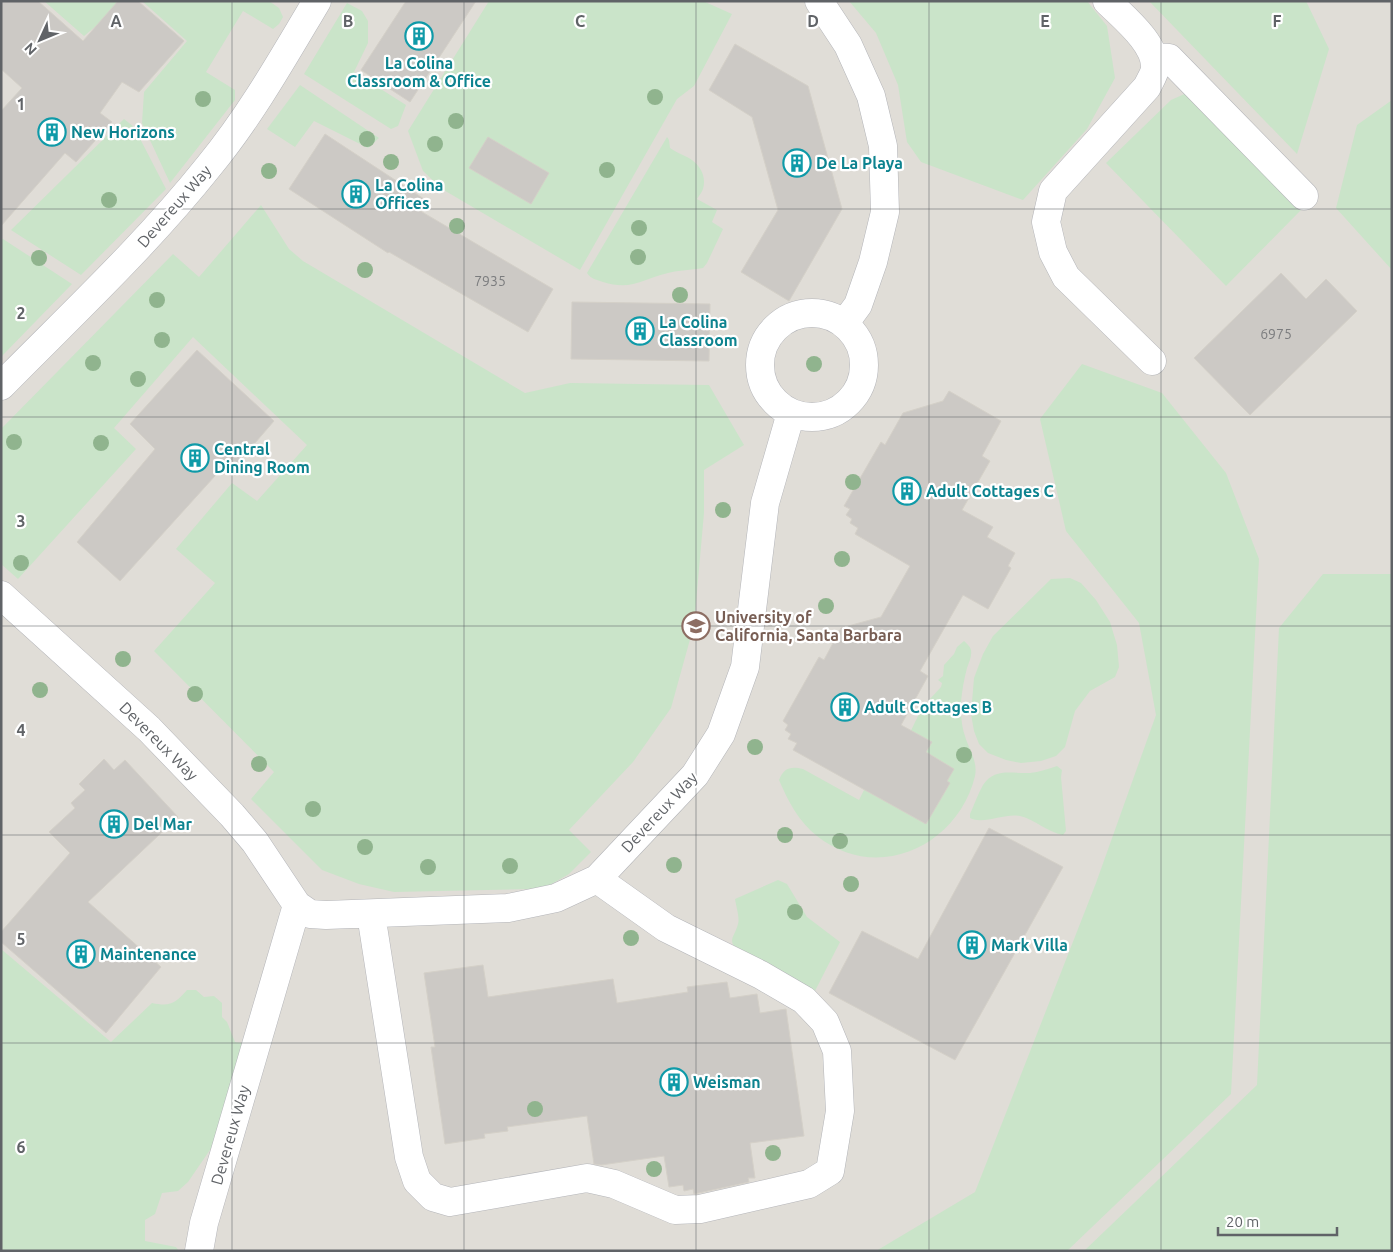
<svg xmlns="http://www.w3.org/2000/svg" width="1393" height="1252" viewBox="0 0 1393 1252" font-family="Ubuntu,sans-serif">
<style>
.education{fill:#e0ddd7}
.green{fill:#cae4c9}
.building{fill:#ccc9c5;stroke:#d4d0c8}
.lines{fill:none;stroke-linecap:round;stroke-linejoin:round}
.minor-casing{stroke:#b4b5b9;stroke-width:29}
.minor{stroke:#fff;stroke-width:28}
.tree{fill:#90b48e}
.grid{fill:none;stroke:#606367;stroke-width:1;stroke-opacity:0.55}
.labels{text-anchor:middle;stroke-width:4.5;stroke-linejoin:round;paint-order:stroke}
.number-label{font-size:14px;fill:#7b7c7e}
.culture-label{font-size:16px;font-weight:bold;fill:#0d838f;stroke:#fff;text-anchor:start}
.street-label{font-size:16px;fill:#606367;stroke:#fff}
.education-label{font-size:16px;font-weight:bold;fill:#785e54;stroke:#fff;text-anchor:start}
.grid-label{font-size:16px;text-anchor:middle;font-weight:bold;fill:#606367;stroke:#fff;stroke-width:4.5;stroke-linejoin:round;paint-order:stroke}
</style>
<rect width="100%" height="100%" fill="#f0eee9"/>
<path class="education" d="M1 1H1392V1251H1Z"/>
<path class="green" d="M44 1H126L84 36Z
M142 1H269L279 8 283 17 279 24 273 29 243 11 206 72 235 90V100L170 183 142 123 144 92 187 41Z
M489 1H703L732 14 694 86 677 99 580 270 442 189 423 171 408 131Z
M849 1H1087L1107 26 1115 78 1087 129 1023 200 921 162 907 142 898 85 876 33Z
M1149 1H1306L1329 49 1297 154Z
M347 3 362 11 368 21V43L354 72 406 105 398 126 391 129 304 74Z
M300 85 379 138 368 148 314 121 295 147 267 129Z
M1189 92 1301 210 1226 286 1106 163 1171 100Z
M1392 100V270L1336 208 1357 125Z
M124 119 134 127 166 189 81 275 11 230Z
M667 137 669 140 670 148C676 152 681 154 687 157 699 163 707 175 703 189 702 192 699 196 697 199L717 210 712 222 723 229 707 263 703 268C691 270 679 270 668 273 643 279 631 291 603 282 597 280 591 279 587 273Z
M261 205 289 249 303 261 525 393 570 383 709 385 744 445 704 470V513L694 625 671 708 633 762 569 830 591 852 569 874 548 886 529 889 394 892 359 884 322 870 251 799 274 772 154 651 215 583 176 549 232 483 257 501 307 445 193 337 114 428 136 449 18 579 1 564V429L173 254 199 277Z
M3 239 72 284 1 357V240Z
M1082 364 1162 393 1226 473 1259 559 1231 1094 1067 1251H876L975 1192 1096 883 1156 715 1139 623 1066 531 1040 419Z
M1323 574H1392V1251H1084L1257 1085 1279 628Z
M1070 578 1081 583 1096 600 1110 622 1117 645 1119 667 1115 677 1090 691 1075 711 1065 747 1056 756 1041 761 1021 763 1006 760 988 753 979 744 974 731 971 714 974 678 983 654 993 636 1051 579Z
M964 641C967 644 970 646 971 650 972 657 969 662 967 668 964 679 962 691 961 702 961 713 961 725 965 736 969 750 978 761 975 776 958 846 877 884 817 836 799 822 788 801 779 780 784 768 790 766 803 769L859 800 868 782 904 745 918 716 929 700 941 687 942 683 938 680 943 676 944 665 954 654 957 647Z
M1057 766 1062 770 1061 777 1066 831 1063 835C1047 832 1036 820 1020 816 1005 813 983 825 970 818V814C974 805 978 794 983 785 995 767 1012 774 1030 773 1039 772 1048 769 1057 766Z
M778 880 787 884 807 917 840 942 815 991 740 953C726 939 734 939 738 924 740 918 736 906 735 899Z
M1 949 111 1042 152 1003C171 1007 175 1003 187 990H196L204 997 214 996 222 1003V1017L227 1022 235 1042 242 1043V1058L212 1147 188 1182 178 1191 162 1193 155 1214 145 1220V1241L176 1247 179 1251H1Z"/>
<path class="building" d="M1 1H38L83 41 118 1H138L184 41 139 92 122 82 100 113 112 122 76 162 65 153 1 226V111L22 88 1 69Z
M406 1H476L410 102 361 70Z
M735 44 808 86 842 209 789 301 741 272 778 210 752 117 709 90Z
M325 134 424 199 417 209 553 289 528 332 389 252 388 253 289 189Z
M488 137 549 173 531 204 469 168Z
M1281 273 1306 299 1326 279 1357 311 1250 415 1194 358Z
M572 302 710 304 709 361 571 359Z
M197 350 274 421 230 472 224 466 120 581 77 542 155 449 130 424Z
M949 391 1001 421 982 456 990 461 962 510 993 527 987 537 1015 553 1008 566 1011 568 988 609 963 595 920 671 928 676 901 725 932 742 926 752 954 769 947 781 950 783 926 824 793 750 797 743 788 739 791 734 785 730 788 725 783 721 819 657 824 660 841 628 881 617 910 566 855 534 858 528 850 523 852 519 846 515 850 509 844 506 881 442 885 445 903 413 943 401Z
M104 759 114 770 125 760 178 817 88 902 161 967 106 1033 1 942V932L70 853 49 832 75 808 71 803 85 790 79 784Z
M989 828 1063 867 955 1060 829 993 862 931 918 959Z
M483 965 488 997 613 979 617 1003 688 992 687 987 727 982 730 998 757 994 760 1013 786 1009 804 1136 750 1143 755 1178H748L749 1182 694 1194 693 1189 684 1191 683 1185 669 1187 664 1156 601 1165 594 1164 587 1116 507 1127 508 1131 484 1134 485 1138 445 1144 431 1047H435L424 973Z"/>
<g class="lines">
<g class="minor-casing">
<path id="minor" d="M819 1 848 45 871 96 883 146 885 212 873 262 858 305 844 324
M1107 1C1124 18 1157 44 1155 69 1154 75 1149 82 1147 87L1053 191 1046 222 1053 252 1066 277 1152 361
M1154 57 1169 58 1304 196
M760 365a52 52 0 1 1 104 0a52 52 0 1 1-104 0Z
M1 386C72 314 146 245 209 166 251 115 283 58 317 1
M1 595 149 729 232 815 255 842 297 905 310 914 326 915 508 908 556 898 597 879 695 775 721 734 745 667 765 503 791 413
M371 914 409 1157 417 1181 433 1197 450 1202 587 1178 614 1184 675 1210 700 1209 809 1184 830 1171 840 1111 837 1051 825 1022 804 1000 761 975 666 928 597 879
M199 1251 204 1223 297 905"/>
</g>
<use href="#minor" class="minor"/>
</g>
<g class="tree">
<circle cx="655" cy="97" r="8"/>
<circle cx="203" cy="99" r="8"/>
<circle cx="456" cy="121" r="8"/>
<circle cx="367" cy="139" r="8"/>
<circle cx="435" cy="144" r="8"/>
<circle cx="391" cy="162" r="8"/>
<circle cx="607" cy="170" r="8"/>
<circle cx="269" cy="171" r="8"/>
<circle cx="109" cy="200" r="8"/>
<circle cx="457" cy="226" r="8"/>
<circle cx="639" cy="228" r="8"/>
<circle cx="638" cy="257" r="8"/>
<circle cx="39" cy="258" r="8"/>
<circle cx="365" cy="270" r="8"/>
<circle cx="680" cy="295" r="8"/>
<circle cx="157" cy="300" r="8"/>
<circle cx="162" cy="340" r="8"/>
<circle cx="93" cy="363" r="8"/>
<circle cx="814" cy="364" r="8"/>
<circle cx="138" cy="379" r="8"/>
<circle cx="14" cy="442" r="8"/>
<circle cx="101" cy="443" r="8"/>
<circle cx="853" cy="482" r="8"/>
<circle cx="723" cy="510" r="8"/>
<circle cx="842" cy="559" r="8"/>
<circle cx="21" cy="563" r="8"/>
<circle cx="826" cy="606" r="8"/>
<circle cx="123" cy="659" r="8"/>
<circle cx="40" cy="690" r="8"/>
<circle cx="195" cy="694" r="8"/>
<circle cx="755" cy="747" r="8"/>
<circle cx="964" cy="755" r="8"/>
<circle cx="259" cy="764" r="8"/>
<circle cx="313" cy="809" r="8"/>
<circle cx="785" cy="835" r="8"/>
<circle cx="840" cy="841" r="8"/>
<circle cx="365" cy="847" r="8"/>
<circle cx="674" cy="865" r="8"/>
<circle cx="510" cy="866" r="8"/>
<circle cx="428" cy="867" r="8"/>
<circle cx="851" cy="884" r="8"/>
<circle cx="795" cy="912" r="8"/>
<circle cx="631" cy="938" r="8"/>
<circle cx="535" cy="1109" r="8"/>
<circle cx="773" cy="1153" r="8"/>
<circle cx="654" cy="1169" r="8"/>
</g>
<path class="grid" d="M232 1V1251M464 1V1251M696 1V1251M929 1V1251M1161 1V1251M1 209H1392M1 417H1392M1 626H1392M1 835H1392M1 1043H1392"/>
<defs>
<g id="building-ring" transform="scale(1.4375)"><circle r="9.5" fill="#fff" stroke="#0f9aa8" stroke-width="1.5"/><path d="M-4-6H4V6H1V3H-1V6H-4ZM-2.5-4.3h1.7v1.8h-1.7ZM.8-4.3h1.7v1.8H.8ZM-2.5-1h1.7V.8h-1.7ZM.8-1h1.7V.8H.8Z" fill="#0f9aa8"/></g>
<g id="university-ring" transform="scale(1.4375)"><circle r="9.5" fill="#fff" stroke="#8d6e63" stroke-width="1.5"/><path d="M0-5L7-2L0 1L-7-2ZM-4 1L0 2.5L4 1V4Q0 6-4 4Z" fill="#8d6e63"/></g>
</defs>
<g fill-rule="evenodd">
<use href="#building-ring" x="419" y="36"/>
<use href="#building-ring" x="52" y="132"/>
<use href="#building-ring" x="797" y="163"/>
<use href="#building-ring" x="356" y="194"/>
<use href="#building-ring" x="640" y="331"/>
<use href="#building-ring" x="195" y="458"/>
<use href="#building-ring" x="907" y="491"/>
<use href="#university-ring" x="696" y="626"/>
<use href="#building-ring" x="845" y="707"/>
<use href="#building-ring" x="114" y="824"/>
<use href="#building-ring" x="972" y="945"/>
<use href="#building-ring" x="81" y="954"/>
<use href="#building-ring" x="674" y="1082"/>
</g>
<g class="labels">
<g class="number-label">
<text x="490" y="286">7935</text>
<text x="1276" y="339">6975</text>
</g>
<g class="culture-label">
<text x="419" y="69" text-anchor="middle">La Colina<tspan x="419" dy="18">Classroom &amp; Office</tspan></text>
<text x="71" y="138">New Horizons</text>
<text x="816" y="169">De La Playa</text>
<text x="375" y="191">La Colina<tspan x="375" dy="18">Offices</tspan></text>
<text x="659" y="328">La Colina<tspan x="659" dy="18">Classroom</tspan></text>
<text x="214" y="455">Central<tspan x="214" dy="18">Dining Room</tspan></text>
<text x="926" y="497">Adult Cottages C</text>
<text x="864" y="713">Adult Cottages B</text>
<text x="133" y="830">Del Mar</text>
<text x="991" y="951">Mark Villa</text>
<text x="100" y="960">Maintenance</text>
<text x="693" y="1088">Weisman</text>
</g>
<g class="street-label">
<text transform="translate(174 206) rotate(-49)" y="6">Devereux Way</text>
<text transform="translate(159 741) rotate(45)" y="6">Devereux Way</text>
<text transform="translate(659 812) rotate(-47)" y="6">Devereux Way</text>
<text transform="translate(230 1135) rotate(-74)" y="6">Devereux Way</text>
</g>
<g class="education-label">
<text x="715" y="623">University of<tspan x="715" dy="18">California, Santa Barbara</tspan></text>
</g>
</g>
<g class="grid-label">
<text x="116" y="27">A</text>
<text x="348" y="27">B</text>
<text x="580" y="27">C</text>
<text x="813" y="27">D</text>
<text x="1045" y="27">E</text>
<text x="1277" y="27">F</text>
<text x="21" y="110">1</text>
<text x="21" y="319">2</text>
<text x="21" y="527">3</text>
<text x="21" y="736">4</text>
<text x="21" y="945">5</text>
<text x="21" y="1153">6</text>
</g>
<rect width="1393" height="1252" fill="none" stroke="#606367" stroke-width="5"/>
<g transform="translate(40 40) rotate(226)" stroke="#ffffff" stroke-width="4" paint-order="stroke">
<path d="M0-4L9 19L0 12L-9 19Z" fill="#606367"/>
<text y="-8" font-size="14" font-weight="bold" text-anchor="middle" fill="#606367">N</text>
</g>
<path d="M1218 1227v8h119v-8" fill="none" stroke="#606367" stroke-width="2.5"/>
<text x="1226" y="1227" font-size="15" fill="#606367" stroke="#ffffff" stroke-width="4" paint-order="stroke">20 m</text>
</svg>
